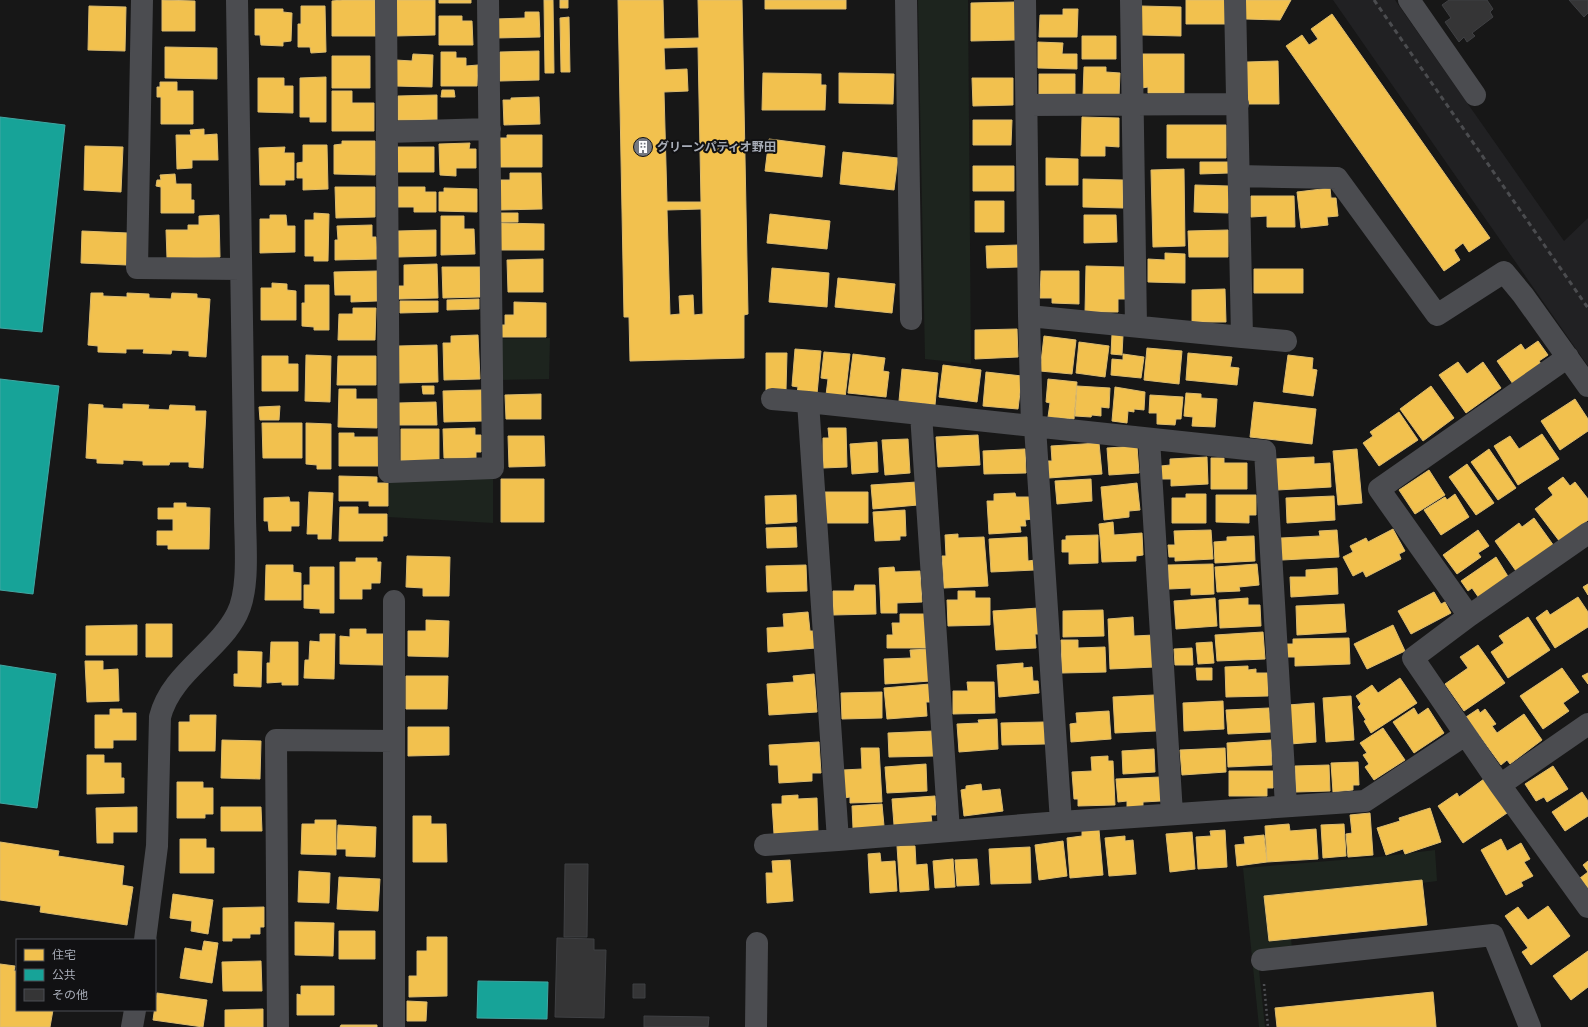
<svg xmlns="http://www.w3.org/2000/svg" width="1588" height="1027" viewBox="0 0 1588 1027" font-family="Barlow,'Noto Sans JP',sans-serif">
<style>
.built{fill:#212123}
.green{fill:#1d241e}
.homes{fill:#f2c14e;stroke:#dcbb6e;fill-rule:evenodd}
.public{fill:#17a398;stroke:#42a6a2}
.building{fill:#353536;stroke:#3f4043}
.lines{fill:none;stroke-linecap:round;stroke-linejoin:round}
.path{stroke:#4d4e52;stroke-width:2.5;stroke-dasharray:2 3;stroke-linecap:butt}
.minor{stroke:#4b4c50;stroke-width:22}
.rail{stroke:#4b4c4f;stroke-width:3;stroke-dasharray:5 4;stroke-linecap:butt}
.labels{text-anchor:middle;stroke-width:4;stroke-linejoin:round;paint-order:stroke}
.poi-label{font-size:12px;font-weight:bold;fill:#a8adb8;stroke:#111113;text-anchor:start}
</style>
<rect width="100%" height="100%" fill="#171717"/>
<path class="built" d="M1333 0H1395L1564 241 1588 218V366Z"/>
<path class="green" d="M918 0H968L971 364 925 359Z
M550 338 549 379 498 380V339Z
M493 476V523L388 517 390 479Z
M1435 850 1437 881 1422 883V880L1264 896 1269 941 1291 939 1292 948 1257 951 1265 1027H1259L1243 868 1378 857Z"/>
<path class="homes" d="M162 0 195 1V31H162Z
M342 0H375L376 36H332V1Z
M395 0H435V35L396 36Z
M439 0H471V3H439Z
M544 0H553L554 73H545Z
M560 0H568V8H560Z
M618 0H663L664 39 699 38 698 0H742L748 314 744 315V358L630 361 629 317H624ZM698 47 701 202H667L664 92 688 91 687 69 665 70 664 48ZM701 209 703 314 694 315 693 295 679 296 680 314 670 315 667 210Z
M765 0H846V9H765Z
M1186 0H1225V24H1186Z
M1245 0H1291L1280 20 1245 19Z
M1015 2 1016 40 971 41V3Z
M89 6 126 7 125 51 88 50Z
M301 6H325L326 52 311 53 310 47H298V24H301Z
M1141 6 1181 7V36L1141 35Z
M255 9H283V12L292 13 291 41 283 42V46L261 45 260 35H255Z
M1063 9H1078L1077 37H1039L1040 15H1063Z
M525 12H539L540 37 496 38V19L525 18Z
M1332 14 1490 238 1469 252 1463 243 1454 250 1460 260 1444 271 1286 46 1302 35 1309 45 1318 39 1311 29Z
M439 16H462V21H472L473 45H439Z
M569 17 570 72H561L560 18Z
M1082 36H1116V59H1082Z
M1038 42 1063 43 1062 54H1077V69L1038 68Z
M165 47 217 48V79L165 78Z
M539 51V80L500 81V52Z
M441 52H456V58H466V66L478 65 477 86H441Z
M413 54 433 55 432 87 395 86 396 60 412 61Z
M1142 54H1184V93H1148V87L1142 88Z
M332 56H370V88H332Z
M1278 61 1279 104H1247V62Z
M1084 67H1106V72L1120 73 1119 97 1083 96Z
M763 73 821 74V85H826L825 110H762Z
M839 73 894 74 893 104 839 103Z
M1039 74H1075V94H1039Z
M326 77V122H310V117H300V78Z
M258 78H284V86H293V113L258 112Z
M972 78H1013V105L973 106Z
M160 82H177V91H193V124H161V97H157V87H160Z
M442 90H454L455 97H441Z
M332 91H352V103H374V131H332Z
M437 95V120H398V96Z
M539 97 540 124 504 125 503 100H511V98Z
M1082 117 1119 118V147L1105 146V156H1081Z
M973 120H1012L1011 145H973Z
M1167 125H1226V158H1167Z
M204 129V135L217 134 218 160H192V168L177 169 176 135H191L190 130Z
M507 135H542V167H499V138H507Z
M769 139 825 146 822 177 765 171Z
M342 141H375V175L334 174V145L342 144Z
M470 143 469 149H476V168H456V176L440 175 439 144Z
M303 145H327L328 189 303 190V178H297V163L303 162Z
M85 146 123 147 121 192 84 190Z
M285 147 284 153H294V180H285V185H260L259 148Z
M396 147H434V172H396Z
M843 152 898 158 894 190 840 184Z
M1046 158 1078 159V185H1046Z
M1200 162H1229V173L1200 174Z
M973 166H1014V191H973Z
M1184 169 1185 246 1153 247 1151 170Z
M510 173H541L542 209 499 210 498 180H510Z
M175 174 176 184H191V200H194V213H161V187L156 186 157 180H161L160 175Z
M1083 179 1123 180V208L1083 207Z
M1195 185 1229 186 1228 213 1194 212Z
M335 187H375V217L336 218Z
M398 187H425V192H436V212H414V207H398Z
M444 188 477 189V212L439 211V192H444Z
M1330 188 1331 198H1336L1338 216 1327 217 1328 225 1301 228 1297 192Z
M1251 196H1294L1295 227H1267V216L1251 217Z
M975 201H1004V232H975Z
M314 213 329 214 328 261H314V256H305V220H314Z
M499 213H518V222H499Z
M770 214 830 221 827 249 767 243Z
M219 215 220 257 167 258 166 230H188V225H199V216Z
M270 215H286L287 226H295V252L260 253V219H270Z
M1084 215H1116L1117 242 1084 243Z
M441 216H464V229H474L475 254 441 255Z
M501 223 544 224V250H500Z
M372 225V237H376L377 259 335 260V240H338L337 226Z
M436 230V256L398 257V231Z
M1228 230V257H1189L1188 231Z
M82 231 128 233 127 265 81 263Z
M1019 245 1020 267 987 268 986 246Z
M1165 253 1185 254V283L1148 282V259L1165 260Z
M543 259V292H508L507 260Z
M437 264 438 298 399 299V286H404V265Z
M1086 266 1125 267V299H1118V312H1085Z
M442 267H480V297L443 298Z
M772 268 829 273 827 307 769 302Z
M1254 269H1303V293H1254Z
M377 271V301L351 302V295H335L334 272Z
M1041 271H1079V304L1052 303V298H1040Z
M838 278 895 284 892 313 835 307Z
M272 283 287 284V290L296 291V320H261V288H272Z
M305 285H329V330H314V327L302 326V303H305Z
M1225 289 1226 322H1192V290Z
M91 293H103V296L127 297V293L149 294V298L171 299 172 293 197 294V298L210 299 206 357 189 356V351L172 350 171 354 143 353 144 349H126V353L98 352V346L88 345Z
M479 299V309L447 310V300Z
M400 301H438V312L400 313Z
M514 302 546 303V337H501V325H505V315H514Z
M353 308H376L375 340H338L339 314H353Z
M1017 329 1018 357 975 359V330Z
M1112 334 1123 335 1122 355 1111 354Z
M478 335 480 379 444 380 443 343H451V336Z
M1044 336 1076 340 1072 374 1040 371Z
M1538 341 1548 355 1539 361 1541 364 1513 384 1497 361 1521 344 1525 350Z
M1079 342 1109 346 1105 377 1076 373Z
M437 345 438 382 399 383 398 346Z
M1147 348 1182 351 1179 384 1144 380Z
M795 349 821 351 817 394 797 393 798 387 792 386Z
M824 352 850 354 845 398 826 395 828 379 821 378Z
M766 353H787L786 390H766Z
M1188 353 1232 357 1230 367 1239 368 1237 385 1186 380Z
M853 354 885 358 883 371 889 372 886 397 848 393Z
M1123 354 1144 357 1141 378 1111 375 1112 359 1123 360Z
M306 355 331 356 330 402 305 401Z
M1288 355 1313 358 1312 369 1317 370 1313 396 1283 392Z
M262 356H288V364H298V391H262Z
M338 356H376V385H337Z
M1458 362 1467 374 1483 362 1501 388 1466 413 1439 375Z
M943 365 981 370 977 402 939 397Z
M902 369 938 373 935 405 899 401Z
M986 372 1022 376 1018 409 983 406Z
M1048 379 1077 382 1074 419 1048 417 1050 403 1046 402Z
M422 386H434V394H423Z
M1077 386 1110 388 1109 408 1101 407V416L1092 415 1091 417 1075 416Z
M1431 386 1454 418 1423 441 1400 409Z
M1115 387 1145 392 1144 410 1134 409V412L1128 411 1127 423 1112 421Z
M339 389H356V399H377V428L338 427Z
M482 390 483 421 444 422 443 391Z
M1186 393 1201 394V398L1217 399 1215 427 1192 426 1193 417 1184 416Z
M541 394V419H506L505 395Z
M1150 395 1183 397 1181 419H1176L1175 425 1157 424V413H1149Z
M1575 399 1588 419V431L1560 450 1541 421Z
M436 402 437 425H399L398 403Z
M1254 402 1316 409 1312 444 1250 437Z
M89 404 103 405V408L123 409V404L149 405 148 409 169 410 170 405 195 406V411H206L203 468 189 467V462H170L169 465H143V461L123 460V464L97 463V459L86 458Z
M280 406 279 420H260L259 407Z
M1399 412 1418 440 1379 466 1363 443 1373 436 1370 432Z
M262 423H302V458H263Z
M306 423 331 424V469H317V465L306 464Z
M475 428V435H481V452H476V458H444L443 429Z
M828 428H846L847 467 823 468V438H829Z
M401 429H439V461H401Z
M339 433H354V437H379L380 466H339Z
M1542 434 1559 459 1518 485 1494 446 1510 436 1519 449Z
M978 435 980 465 938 467 936 437Z
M508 436H544L545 466 509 467Z
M908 439 910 473 885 475 882 440Z
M877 442 878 472 852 474 850 444Z
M1099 443 1102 474 1049 478 1048 461H1052L1051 446Z
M1137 446 1139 473 1109 475 1107 448Z
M1025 449 1026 473 984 474 983 451Z
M1357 449 1362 503 1338 505 1333 451Z
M1489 449 1516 488 1498 500 1471 462Z
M1207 457 1208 484 1171 486V479H1162L1161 466 1170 465V459Z
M1314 457V464L1330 463 1331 487 1277 490 1275 459Z
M1211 458H1224V463H1247V489H1211Z
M1467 464 1494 503 1476 515 1449 477Z
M1429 470 1445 495 1415 514 1399 490Z
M339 476 377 477V483H388V506H369V501H339Z
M1563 477 1570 486 1575 482 1588 499V520L1560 542 1535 509 1553 495 1548 488Z
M501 479H544V522H501Z
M1091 479 1092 501 1057 504 1055 481Z
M917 482 918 505 873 509 871 485Z
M1137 483 1140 510 1129 511V517L1104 520 1101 487Z
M309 492 333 493 331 539H318V534H307Z
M825 492H868V523H825Z
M1015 493 1016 497H1031L1032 519 1025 520 1026 526H1020L1021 532 989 534 987 501H994V494Z
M1186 494H1206V523H1172V498H1186Z
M1455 494 1469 517 1441 535 1424 510 1445 497 1447 500Z
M796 495 797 522 766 524 765 496Z
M1216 495H1256V515H1249V523L1216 522Z
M1334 496 1335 520 1287 523 1286 498Z
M289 497 290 502H299V526H291V531H269L268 521H264V498Z
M174 503H186V507L210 508 209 549H168V545H157V531H173V519H158V508H174Z
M340 507H358V514H387V536H383V541H339Z
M905 510 906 536H900V540L875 541 873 512Z
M1534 518 1554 546 1516 571 1495 541 1519 523 1522 527Z
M1113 522 1114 535 1142 533 1143 555 1136 556V561L1102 562 1099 524Z
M796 527 797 547 767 548 766 528Z
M1393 529 1405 551 1399 554 1401 559 1366 577 1363 571 1353 576 1343 557 1353 552 1350 546 1366 538 1368 542Z
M1211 530 1213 559 1175 561V557H1169L1168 545H1175L1174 531Z
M1337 530 1339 557 1282 560 1281 538 1320 536 1319 531Z
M1478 530 1489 546 1478 553 1481 557 1457 574 1443 555Z
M958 534V538L984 537 988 586 944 588 942 556H946L945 535Z
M1098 535V563L1069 564V552H1062V540H1066V536Z
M1254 536 1255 561 1215 563 1214 542 1227 541V537Z
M1027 537 1028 561 1035 560V570L991 572 989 539Z
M407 556 450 557 449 596H423V588L406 587Z
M1496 557 1509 578 1479 598 1472 588 1468 591 1461 581Z
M356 558H377V562H381L380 583H371V589H362V599H340V562H356Z
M1213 564 1214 594 1191 595V588L1169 589 1168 565Z
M1257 564 1259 585 1239 587 1240 591 1217 592 1215 567Z
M266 565H293V572L301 573V600H265Z
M806 565 807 591 767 592 766 566Z
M310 567H334V613H320V609L304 608V585H310Z
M894 567 895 572 920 571 922 602 897 603V613H881L879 568Z
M1337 568 1338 594 1291 597 1290 577H1306V570Z
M1588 584V595L1583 587Z
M855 585H875L876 614 833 615V591H854Z
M958 591H975V598H990V625L948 626 947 600H958Z
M1434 592 1441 604 1445 602 1451 613 1411 634 1398 611Z
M1578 597 1588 612V627L1555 648 1536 618 1547 610 1550 615Z
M1215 598 1217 626 1176 629 1174 601Z
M1248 598V605H1260L1261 626 1220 628 1219 600Z
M1344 604 1346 632 1297 635 1296 606Z
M1039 608 1040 634H1035L1036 648 996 650 993 611Z
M1103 610 1104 636 1063 637V611Z
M808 612 810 631H814L816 648 768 652 767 628 784 627 783 614Z
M900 614H925L926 648H887V635H893L892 623H900Z
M1133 617 1134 636 1154 635 1155 667 1110 669 1108 619Z
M1528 617 1550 650 1508 678 1491 652 1504 643 1499 636Z
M426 620 449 621 448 657 408 656V631H426Z
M146 624H172V657H146Z
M137 625V655H86V626Z
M1393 625 1405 651 1367 669 1354 644Z
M350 629H366V634H384L383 665 340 664V636L350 637Z
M1263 632 1265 659 1217 661 1215 635Z
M320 634H335L334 679 304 678 305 660H309L310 641 320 642Z
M1349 638 1350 664 1295 666V657H1285V644H1293V639Z
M1061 640H1078V648L1105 647 1106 672 1062 673Z
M271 642H298V685H282V682L267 683V663H270Z
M1212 642 1214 663 1198 664 1196 643Z
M1478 645 1505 683 1464 711 1445 684 1468 668 1460 657Z
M1192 648 1193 665H1175L1174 649Z
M929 649 931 681 885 684 884 659 911 658 910 650Z
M238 651 262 652 261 687 234 686V674H238Z
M85 661H103V670L118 669 119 701 87 702Z
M1023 663V668L1032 667 1033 681H1038L1039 693 999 697 997 665Z
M1248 666V670L1256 669V673H1268V696L1226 697 1225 667Z
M1196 668H1212V680H1197Z
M1562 668 1579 692 1563 703 1569 711 1543 729 1520 696Z
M1588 673V684L1582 676Z
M814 674 817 712 769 715 767 684 794 682 793 676Z
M406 676H448L447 709H406Z
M1400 678 1417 703 1371 733 1364 721 1366 720 1358 707 1361 704 1356 696 1372 685 1378 693Z
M967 682H994L995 713 953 714V691H968Z
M930 684 932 702H926L927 716 887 719 884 688Z
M882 692V718L842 719 841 693Z
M1154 695 1156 731 1115 733 1113 697Z
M1351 696 1354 740 1326 742 1323 698Z
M1223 701 1224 729 1184 731 1183 703Z
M1314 703 1316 742 1290 744 1288 705Z
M1269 708 1271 732 1228 734 1226 710Z
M1414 708 1418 715 1428 708 1444 733 1414 753 1393 722Z
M110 709H122V713H136V740H113V748H95V715H110Z
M1478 709 1480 713 1485 709 1496 724 1492 726 1497 733 1524 714 1542 740 1510 764 1507 760 1501 765 1466 717Z
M1109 711 1111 739 1071 742 1070 724 1077 723 1076 713Z
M190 715H216L215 751H179V722H190Z
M997 719 998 749 959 752 957 724 979 723 978 720Z
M1044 722 1045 744 1002 745 1001 723Z
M408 727H449V755L408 756Z
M1383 728 1405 760 1374 780 1365 767 1369 764 1363 755 1367 753 1360 743Z
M934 731 935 756 889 757 888 733Z
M222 740 261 741 260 779 221 778Z
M1271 740 1272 765 1228 767 1227 743Z
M819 742 821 773H812V781L779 783 778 765H770L769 745Z
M861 748H879L882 802 850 803V797L844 798 843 770 862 769Z
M1225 748 1226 772 1182 775 1180 750Z
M1154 749 1155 772 1123 774 1122 751Z
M87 755H104V763H121V778H124V793L87 794Z
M1108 756V761H1113L1115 805 1078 806V799H1074L1072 772 1092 771 1091 757Z
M1358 762 1359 785H1353V790L1333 792 1331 763Z
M926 764 927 791 887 793 885 767Z
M1329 765 1330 791 1296 792 1295 766Z
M1553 766 1568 789 1547 802 1544 797 1536 801 1525 784Z
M1229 771H1273V788H1267V796H1229Z
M1160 777 1161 801 1143 802V807L1127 808V801L1118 802 1116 779Z
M1484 779 1507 813 1463 843 1438 806 1457 793 1459 797Z
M177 782H203V788H213V814H205V818H177Z
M981 784 982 791 1000 789 1003 811 964 816 961 790 966 789V786Z
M1582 792 1588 801V816L1565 831 1552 812Z
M798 795V799L817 798 818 832 774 834 772 804H782V796Z
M935 796 936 815H931L932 823 894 825 892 799Z
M882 804 884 826 853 828 852 806Z
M137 807V832H113V843H97L96 808Z
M221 807H261L262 831H221Z
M1430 808 1441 842 1405 854 1403 849 1386 855 1377 828 1400 821 1399 818Z
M1370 813 1373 855 1348 857 1346 834 1352 833 1350 815Z
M413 816H431V824H446L447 862H413Z
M315 820H336V855L301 854 302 824H315Z
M1289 824 1290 831 1316 829 1318 859 1267 862 1265 826Z
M1344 824 1346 856 1323 858 1321 825Z
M338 825 376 827 375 857 346 856V849H337Z
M1099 830 1103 875 1070 878 1067 838 1082 836V831Z
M1225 830 1227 867 1198 869 1196 837 1211 836 1210 831Z
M1192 832 1195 869 1170 872 1166 834Z
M1264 835 1267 862 1237 866 1235 845 1245 844 1244 837Z
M1125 836V841L1133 840 1136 874 1109 876 1105 838Z
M180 839H206V848H214V873H180Z
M1501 839 1507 851 1521 843 1530 859 1524 862 1533 876 1521 882 1523 886 1506 895 1481 850Z
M1063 841 1067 876 1039 880 1035 845Z
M0 842 59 851 58 856 124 866 122 885 133 887 127 925 40 912 41 906 0 900Z
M897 846H915L916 865 927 864 929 890 900 892Z
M1030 847 1031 883 991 884 989 849Z
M880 853 881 862 895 861 897 891 870 893 868 854Z
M953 859 955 887 935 888 933 861Z
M977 859 979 885 957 886 955 860Z
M790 860 793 901 767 903 766 873H773L772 861Z
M1588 861V889L1580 878 1588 872 1583 865Z
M299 871 330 873 329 903 298 902Z
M339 877 380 879 378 911 337 909Z
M1422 880 1427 925 1269 941 1264 896Z
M173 894 213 900 208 934 191 931 192 921 170 918Z
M1548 906 1570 936 1531 965 1522 952 1528 948 1505 916 1518 907 1528 920Z
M264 907V927H260V934H250V938H232V941H223V908Z
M295 922 334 923 333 956 295 955Z
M339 931H375V959H339Z
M427 937H447V996L409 997V976H417V951H427Z
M204 941 218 943 212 983 180 978 185 948 202 951Z
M1588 951V987L1571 1000 1553 976Z
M261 961 262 991H223L222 962Z
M0 964 15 966 14 971H17V1010H53L50 1027H0Z
M301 986H334V1015H297V994L301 995Z
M1433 992 1436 1027H1277L1275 1008Z
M157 993 207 1000 203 1027 153 1020Z
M407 1001 427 1002 426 1021H407Z
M263 1009V1027H225V1010Z
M341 1025H377V1027H340Z"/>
<path class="public" d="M0 117 65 125 42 332 0 328Z
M0 379 59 386 33 594 0 590Z
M0 665 56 674 37 808 0 803Z
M478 981 548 982 547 1019 477 1018Z"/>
<path class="building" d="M1449 0H1487L1493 9 1490 12 1493 17 1472 33 1475 36 1467 42 1464 37 1459 42 1445 22 1451 18 1442 5Z
M1569 0H1588V13L1584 17Z
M565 864H588L587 937H564Z
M557 938 594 939V950H606L604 1018 555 1017Z
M633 984H645V998H633Z
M644 1016 709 1017 708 1027H644Z"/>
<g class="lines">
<path class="path" d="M1264 984 1268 1027"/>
<path class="minor" d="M142 0 137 268 241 269
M386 0 389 472 493 468 488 0
M906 0 911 319
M1025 0 1029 316 1032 426
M1131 0 1136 326
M1409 0 1475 95
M1027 105 1238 104
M387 132 490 129
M1239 176 1337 178 1437 315 1504 272 1523 295 1588 386
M1029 316 1242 337 1235 0
M1242 337 1286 341
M772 399 808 402
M921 414 949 831
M1035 427 1061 822
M1149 439 1172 814
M1588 533 1469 616 1413 658 1500 785 1588 907
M1469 616 1379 489 1568 357
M394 741V601
M1500 785 1588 724
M1286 806 1265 451 808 402 838 840 1061 822 1365 801 1465 735
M765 845 838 840
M145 940 157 846 160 717C171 673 218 652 237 614 250 589 245 542 245 514L237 0
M1262 960 1493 935 1530 1027
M132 1027 135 1010
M278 1027 276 740 394 741V1027
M756 1027 757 943"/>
<path class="rail" d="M1374 0 1588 308"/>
</g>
<defs>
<g id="building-disc" transform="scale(1)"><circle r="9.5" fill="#757880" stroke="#111113"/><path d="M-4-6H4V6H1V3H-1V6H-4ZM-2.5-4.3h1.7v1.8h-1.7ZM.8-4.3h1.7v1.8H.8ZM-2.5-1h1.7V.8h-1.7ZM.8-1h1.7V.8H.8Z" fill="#fff"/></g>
</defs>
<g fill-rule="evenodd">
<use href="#building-disc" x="643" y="147"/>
</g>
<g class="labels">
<g class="poi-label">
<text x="657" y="151">グリーンパティオ野田</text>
</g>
</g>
<rect x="16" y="939" width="140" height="72" fill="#111113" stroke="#4d4f55"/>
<rect x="24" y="949" width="20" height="12" fill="#f2c14e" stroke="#4d4f55"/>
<text x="52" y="959" font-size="12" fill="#a8adb8">住宅</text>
<rect x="24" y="969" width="20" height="12" fill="#17a398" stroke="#4d4f55"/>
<text x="52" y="979" font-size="12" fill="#a8adb8">公共</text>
<rect x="24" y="989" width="20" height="12" fill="#353536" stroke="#4d4f55"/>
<text x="52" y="999" font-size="12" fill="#a8adb8">その他</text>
</svg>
